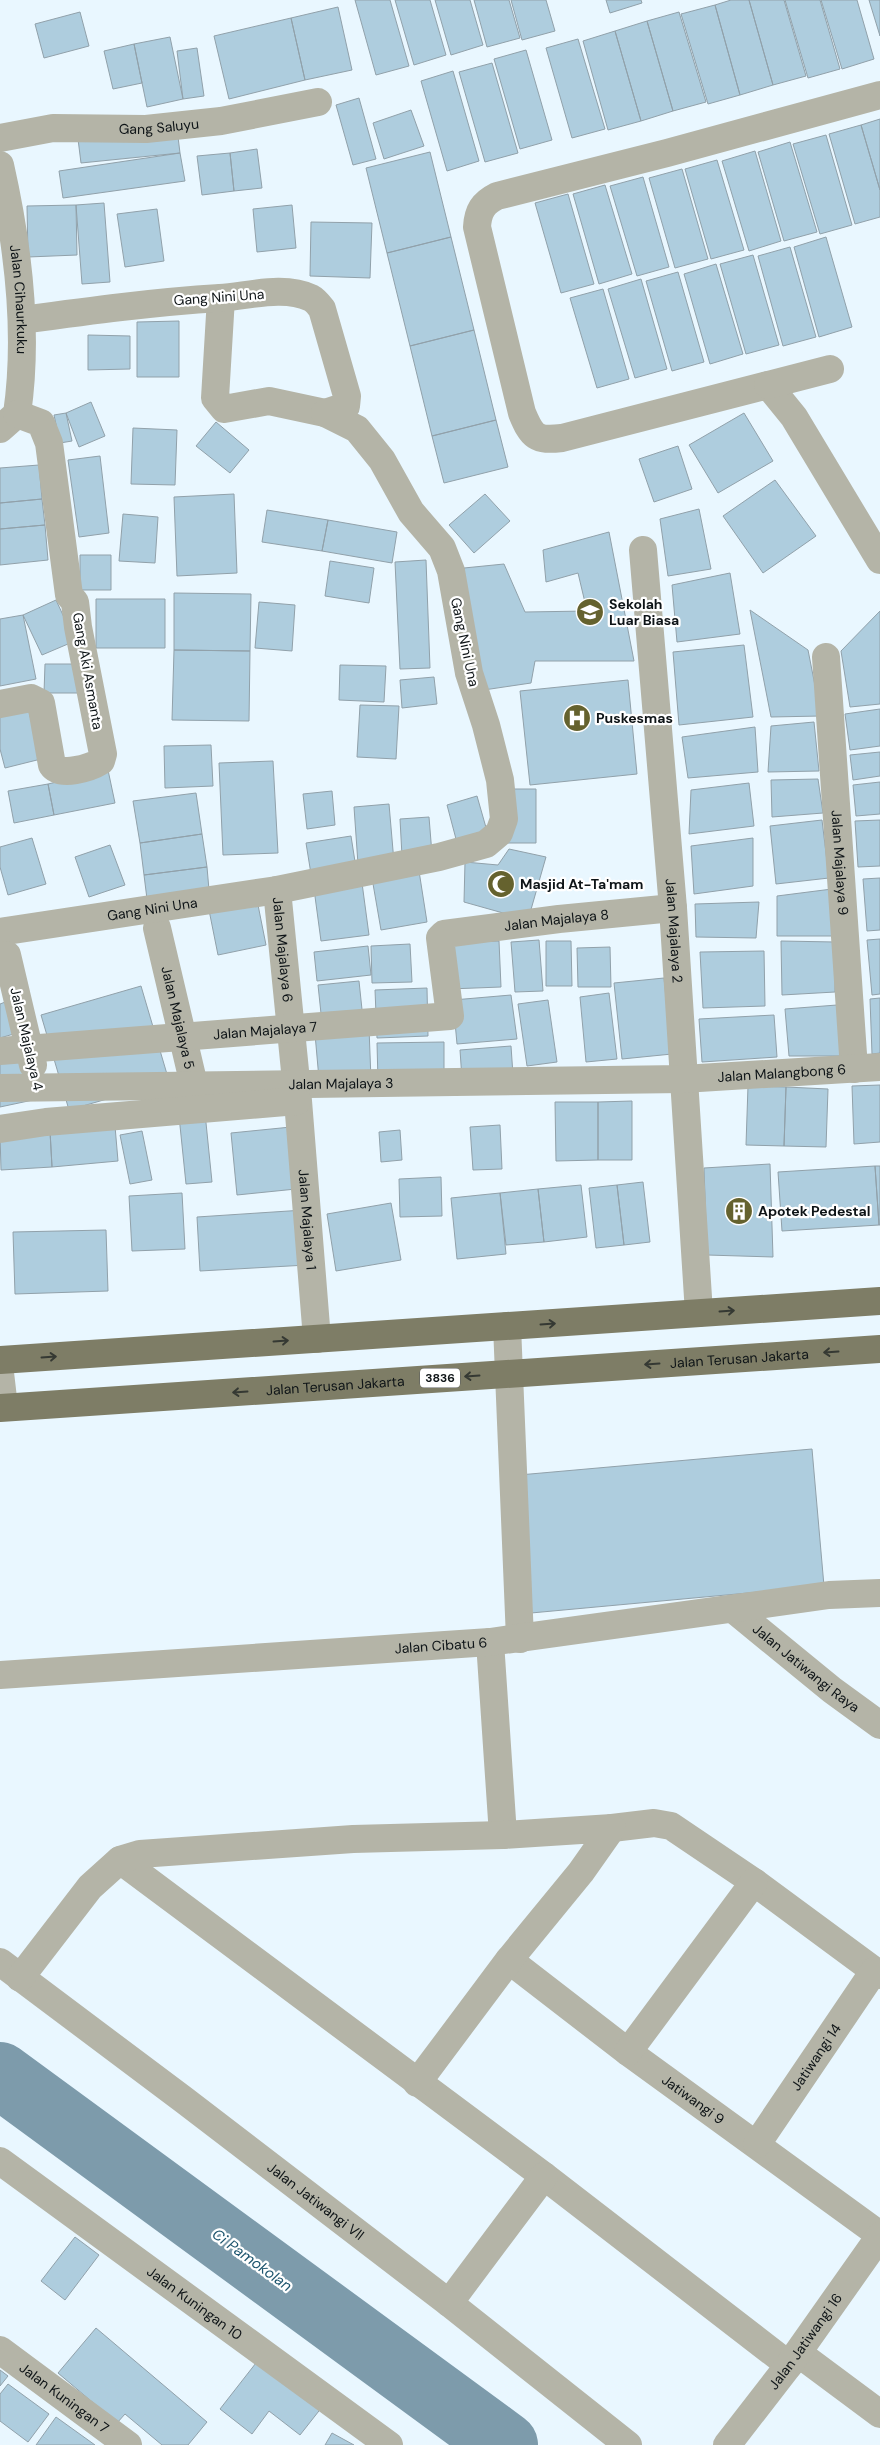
<svg xmlns="http://www.w3.org/2000/svg" width="880" height="2445" viewBox="0 0 880 2445" font-family="'DM Sans',sans-serif">
<style>
.lines{fill:none;stroke-linecap:round;stroke-linejoin:round}
.river{stroke:#7d9bab;stroke-width:66}
.building{fill:#aecdde;stroke:#91a1aa}
.street{stroke:#b4b4a7;stroke-width:28}
.primary{stroke:#7e7d66;stroke-width:28}
.oneway{stroke:#353933}
.labels{text-anchor:middle;stroke-width:4.5;stroke-linejoin:round;paint-order:stroke}
.shield{fill:#fff;stroke:#565a5d;stroke-width:1}
.shield-label{font-size:12px;font-weight:bold;fill:#0e1417}
.street-label{font-size:14px;fill:#0e1417;stroke:#fff}
.poi-label{font-size:14px;font-weight:bold;fill:#0e1417;stroke:#fff;text-anchor:start}
.water-label{font-size:15px;font-style:italic;fill:#1e566f;stroke:#fff}
</style>
<rect width="100%" height="100%" fill="#e9f7ff"/>
<g class="lines">
<path class="river" d="M0 2075 505 2445"/>
</g>
<path class="building" d="M355 0H390L409 66 376 75Z
M395 0H430L446 55 414 65Z
M435 0H470L483 45 451 55Z
M474 0H509L520 38 487 47Z
M511 0H546L555 31 522 40Z
M606 0H641L642 3 610 13Z
M731 0H749L773 85 740 95 715 5Z
M749 0H784L806 76 773 85Z
M785 0H820L840 69 808 78Z
M821 0H857L874 59 842 69Z
M869 0H880V36Z
M715 5 740 95 708 104 681 14Z
M338 7 352 70 305 80 291 18Z
M80 12 89 46 44 58 35 24Z
M679 12 706 102 673 111 647 21Z
M291 18 305 80 229 99 214 36Z
M647 21 673 111 641 121 615 31Z
M615 31 641 121 608 130 583 41Z
M170 37 183 99 147 107 134 44Z
M578 39 605 129 572 138 546 48Z
M134 44 142 83 113 89 104 51Z
M197 48 204 96 183 99 177 51Z
M526 50 552 140 520 149 494 59Z
M492 63 518 153 485 162 459 72Z
M453 71 479 161 447 171 421 81Z
M359 98 376 159 353 165 336 105Z
M411 110 424 146 384 159 373 123Z
M880 119V190L861 125Z
M861 125 880 190V217L855 224 829 134Z
M177 129 180 153 81 163 78 139Z
M826 135 852 225 820 234 793 144Z
M790 142 817 232 784 241 758 152Z
M257 149 262 188 234 191 230 153Z
M755 151 781 241 749 251 722 161Z
M430 152 451 237 387 253 366 168Z
M180 153 185 181 63 198 59 171Z
M230 153 234 191 202 195 197 156Z
M717 160 744 250 711 259 685 169Z
M682 169 708 259 675 268 649 178Z
M643 177 669 267 637 276 610 186Z
M605 185 632 274 599 284 573 194Z
M568 194 594 284 561 293 535 203Z
M104 203 110 282 82 284 76 205Z
M76 205 77 255 28 257 27 206Z
M292 205 296 248 257 252 253 209Z
M157 209 164 261 125 267 117 214Z
M311 222 372 223 370 278 310 276Z
M451 237 474 330 410 346 387 253Z
M826 237 852 327 819 337 794 247Z
M790 247 816 337 783 346 758 256Z
M753 255 779 345 746 354 720 264Z
M716 264 743 354 710 364 684 274Z
M678 272 704 362 672 371 646 281Z
M641 279 667 369 635 378 608 289Z
M603 289 629 379 597 388 570 298Z
M179 321V377H137V322Z
M474 330 496 420 432 436 410 346Z
M88 335 130 336V369L88 370Z
M91 402 105 436 79 447 66 413Z
M66 413 72 441 60 443 54 415Z
M744 413 773 461 718 493 689 445Z
M496 420 508 467 444 483 432 436Z
M216 422 249 450 230 473 196 446Z
M133 428 177 430 175 485 131 484Z
M678 446 692 489 654 502 639 459Z
M100 456 109 533 79 537 68 460Z
M39 465 42 499 0 503V468Z
M775 480 816 536 763 573 723 516Z
M234 494 237 573 177 576 174 497Z
M485 494 510 521 474 553 449 525Z
M42 499 45 525 0 529V503Z
M699 509 711 569 668 576 660 519Z
M267 510 328 520 322 551 262 542Z
M123 514 158 517 155 563 119 561Z
M328 520 397 532 392 563 322 551Z
M45 525 48 560 0 565V529Z
M609 532 634 661H535L531 683 477 691 464 568 504 564 525 612 587 611 578 573 546 582 543 550Z
M80 555H111V590H80Z
M426 560 430 668 400 669 395 562Z
M330 561 374 568 369 603 325 596Z
M730 573 740 634 677 642 672 585Z
M174 593 251 594 250 651 174 650Z
M96 599H165V648H96Z
M56 600 75 641 42 655 23 615Z
M259 602 295 605 292 651 255 648Z
M750 610 808 650 821 716 771 717Z
M880 611V704L850 707 841 651Z
M23 615 36 679 0 686V619Z
M744 645 753 717 679 725 673 652Z
M174 650 250 651 249 721 172 720Z
M45 664H80V693H44Z
M340 665 386 666 384 702 339 700Z
M434 677 437 704 402 708 400 680Z
M628 680 637 774 530 785 520 691Z
M360 705 399 706 396 759 357 757Z
M28 708 41 759 5 768 0 749V715Z
M880 709V746L850 750 845 714Z
M814 722 819 771 768 772 771 726Z
M755 727 758 772 688 778 682 737Z
M211 745 213 786 165 788 164 746Z
M880 752V776L853 780 850 755Z
M273 761 278 853 223 855 219 763Z
M108 770 115 803 54 815 48 784Z
M818 779 823 813 772 817 771 780Z
M880 782V814L856 816 853 785Z
M749 783 754 826 689 834 691 790Z
M48 784 54 815 14 823 8 791Z
M509 789H536V843H508Z
M332 791 335 825 307 829 303 794Z
M196 793 202 834 140 843 133 801Z
M477 796 487 831 456 839 447 805Z
M389 804 394 862 358 864 354 807Z
M429 817 432 854 402 856 400 819Z
M822 820 829 878 776 884 770 826Z
M880 820V866L858 867 855 821Z
M202 834 207 867 144 875 140 843Z
M351 836 356 868 311 874 306 843Z
M32 838 46 884 8 895 0 867V847Z
M753 838V886L694 894 691 846Z
M110 845 125 885 89 897 75 857Z
M509 849 546 857 528 920 464 902 465 862 498 865Z
M207 867 209 890 147 899 144 875Z
M419 871 427 922 381 930 372 878Z
M880 878V930L867 931 863 879Z
M362 883 369 935 321 941 314 889Z
M832 889 834 936H777V896Z
M257 900 266 945 218 955 209 910Z
M759 902 756 938 696 937 695 904Z
M880 939V994L872 995 867 940Z
M539 940 543 991 515 992 511 942Z
M499 941 501 987 449 989 447 943Z
M546 941H571L572 986H546Z
M781 941 835 942V992L782 995Z
M410 944 412 982 372 983 371 946Z
M368 946 371 975 317 981 314 952Z
M610 947 611 987H578L577 948Z
M764 951 765 1006 703 1008 700 952Z
M664 978 672 1054 622 1059 614 983Z
M359 981 363 1019 322 1023 318 985Z
M141 986 169 1081 69 1110 41 1015Z
M427 988 428 1036 377 1038 375 990Z
M609 993 617 1059 586 1062 580 997Z
M511 995 517 1039 457 1044 453 1000Z
M880 998V1053L872 1054 870 999Z
M548 1000 557 1062 527 1066 518 1004Z
M8 1001 17 1033 0 1038V1004Z
M837 1005 843 1056H789L785 1009Z
M774 1015 777 1057 702 1062 699 1019Z
M369 1028 371 1080 319 1079 315 1034Z
M18 1036 33 1100 0 1107V1040Z
M444 1042V1080L378 1081 377 1043Z
M511 1046 513 1075 462 1079 460 1050Z
M880 1085V1142L854 1144 852 1086Z
M748 1086 786 1087 784 1146 746 1145Z
M786 1087 828 1089 826 1147 784 1146Z
M632 1101V1160H598V1102Z
M555 1102H598V1160L556 1161Z
M205 1113 212 1182 186 1184 179 1116Z
M500 1125 502 1169 473 1170 470 1127Z
M115 1126 118 1161 52 1167 50 1131Z
M291 1127 296 1189 237 1195 231 1133Z
M400 1130 402 1160 381 1162 379 1132Z
M50 1131 52 1167 1 1170 0 1134Z
M142 1131 152 1180 130 1184 120 1135Z
M770 1164 773 1257 707 1255 704 1168Z
M875 1166H880V1225H879Z
M875 1166 879 1225 782 1231 778 1172Z
M441 1177 442 1216 400 1217 399 1179Z
M643 1182 650 1242 624 1245 617 1185Z
M581 1185 587 1237 544 1242 538 1189Z
M617 1185 624 1245 596 1248 589 1188Z
M538 1189 544 1242 506 1245 500 1193Z
M182 1193 185 1249 132 1251 129 1196Z
M500 1193 506 1254 457 1259 451 1198Z
M391 1203 401 1260 336 1271 327 1214Z
M304 1210 307 1265 200 1271 197 1217Z
M106 1230 108 1291 15 1294 13 1232Z
M812 1449 824 1586 531 1613 519 1475Z
M75 2237 99 2255 65 2300 41 2281Z
M96 2328 207 2422 188 2445H162L125 2414 117 2423 58 2373Z
M263 2354 326 2402 300 2435 269 2411 252 2434 220 2409Z
M0 2370 8 2376 0 2386Z
M8 2384 49 2414 28 2442 0 2421V2394Z
M56 2417 95 2445H36Z
M332 2433 354 2445H325Z"/>
<g class="lines">
<g class="street">
<path d="M880 95 667 153 497 196C483 203 478 211 477 227L522 413C532 437 536 441 562 438L768 385 794 417 880 560"/>
<path id="s1" d="M0 138 53 128 146 129 221 121 318 102"/>
<path id="s2" d="M0 165C18 245 29 332 17 414L0 429"/>
<path d="M221 298 215 398 224 409 269 401 325 413"/>
<path d="M768 385 830 369"/>
<path id="s3" d="M643 550 673 908 699 1313"/>
<path id="s4" d="M826 657 854 1069"/>
<path d="M0 704 31 698 41 703 52 765C60 777 90 768 101 761L103 754 78 627 75 602 69 595 49 443 41 423 17 414"/>
<path id="s5" d="M277 890 298 1101 317 1339"/>
<path id="s6" d="M157 928 198 1102"/>
<path id="s7" d="M0 932 277 890 439 857 486 844 499 833 504 819 500 780 486 725 469 673 451 571 442 548 411 512 382 460 357 429 325 413 346 406 347 396 322 309C319 305 315 300 311 298 284 285 248 296 220 298 154 302 88 311 22 320"/>
<path d="M7 955 33 1065"/>
<path id="s8" d="M0 1051 450 1016 440 938 444 934 559 919 673 908"/>
<path id="s9" d="M0 1088 683 1079 880 1067"/>
<path d="M0 1129 46 1122 297 1101"/>
<path d="M507 1326 520 1639"/>
<path d="M0 1373 4 1407"/>
<path id="s10" d="M733 1609 832 1690 880 1725"/>
<path d="M490 1642 503 1835"/>
<path id="s11" d="M0 1675 490 1642 829 1595 880 1593"/>
<path d="M612 1828 654 1823 671 1826 754 1882 880 1975"/>
<path d="M120 1860 544 2176 789 2365"/>
<path id="s12" d="M509 1960 628 2052 880 2235"/>
<path id="s13" d="M0 1962 184 2100 449 2303 628 2445"/>
<path d="M20 1978 90 1887 120 1860 140 1854 353 1839 503 1835 612 1828 581 1872 509 1960 417 2083"/>
<path d="M628 2052 754 1882"/>
<path id="s14" d="M757 2144 874 1971"/>
<path id="s15" d="M0 2161 389 2445"/>
<path d="M449 2303 544 2176"/>
<path id="s16" d="M0 2350 128 2445"/>
<path d="M798 2353 880 2414"/>
<path id="s17" d="M727 2445 789 2365 880 2236"/>
</g>
<g class="primary">
<path d="M0 1360 880 1301"/>
<path id="s18" d="M0 1408 880 1349"/>
</g>
</g>
<defs><path id="oneway-shaft" d="M-6 0H5M1.5-3L5.5 0L1.5 3" fill="none" stroke-width="1.6" stroke-linecap="round" stroke-linejoin="round" transform="scale(1.25)"/></defs>
<g class="oneway">
<use href="#oneway-shaft" transform="translate(727 1311) rotate(-4)"/>
<use href="#oneway-shaft" transform="translate(548 1324) rotate(-4)"/>
<use href="#oneway-shaft" transform="translate(281 1341) rotate(-4)"/>
<use href="#oneway-shaft" transform="translate(831 1352) rotate(176)"/>
<use href="#oneway-shaft" transform="translate(49 1357) rotate(-4)"/>
<use href="#oneway-shaft" transform="translate(652 1364) rotate(176)"/>
<use href="#oneway-shaft" transform="translate(472 1376) rotate(176)"/>
<use href="#oneway-shaft" transform="translate(240 1392) rotate(176)"/>
</g>
<defs>
<g id="school-disc" transform="scale(1.4375)"><circle r="9.5" fill="#65622e" stroke="#fff"/><path d="M0-5L7-2L0 1L-7-2ZM-4 1L0 2.5L4 1V4Q0 6-4 4Z" fill="#fff"/></g>
<g id="hospital-disc" transform="scale(1.4375)"><circle r="9.5" fill="#65622e" stroke="#fff"/><path d="M-5-5h3v3.5h4V-5h3V5h-3V1.5h-4V5h-3Z" fill="#fff"/></g>
<g id="mosque-disc" transform="scale(1.4375)"><circle r="9.5" fill="#65622e" stroke="#fff"/><path d="M3.5-4.9A6 6 0 1 0 3.5 4.9A5 5 0 1 1 3.5-4.9Z" fill="#fff"/></g>
<g id="building-disc" transform="scale(1.4375)"><circle r="9.5" fill="#65622e" stroke="#fff"/><path d="M-4-6H4V6H1V3H-1V6H-4ZM-2.5-4.3h1.7v1.8h-1.7ZM.8-4.3h1.7v1.8H.8ZM-2.5-1h1.7V.8h-1.7ZM.8-1h1.7V.8H.8Z" fill="#fff"/></g>
</defs>
<g fill-rule="evenodd">
<use href="#school-disc" x="590" y="612"/>
<use href="#hospital-disc" x="577" y="718"/>
<use href="#mosque-disc" x="501" y="884"/>
<use href="#building-disc" x="739" y="1211"/>
</g>
<g class="labels">
<rect class="shield" x="420" y="1368.5" width="40" height="19" rx="4"/>
<g class="shield-label">
<text x="440" y="1382">3836</text>
</g>
<g class="street-label">
<text dy="5" stroke="none"><textPath href="#s1" startOffset="160">Gang Saluyu</textPath></text>
<text transform="translate(219 297) rotate(-4)" y="5">Gang Nini Una</text>
<text dy="5" stroke="none"><textPath href="#s2" startOffset="136">Jalan Cihaurkuku</textPath></text>
<text transform="translate(465 642) rotate(78)" y="5">Gang Nini Una</text>
<text transform="translate(88 671) rotate(80)" y="5">Gang Aki Asmanta</text>
<text dy="5" stroke="none"><textPath href="#s4" startOffset="206">Jalan Majalaya 9</textPath></text>
<text dy="5" stroke="none"><textPath href="#s7" startOffset="154">Gang Nini Una</textPath></text>
<text dy="5" stroke="none"><textPath href="#s8" startOffset="649">Jalan Majalaya 8</textPath></text>
<text dy="5" stroke="none"><textPath href="#s3" startOffset="382">Jalan Majalaya 2</textPath></text>
<text dy="5" stroke="none"><textPath href="#s5" startOffset="60">Jalan Majalaya 6</textPath></text>
<text dy="5" stroke="none"><textPath href="#s6" startOffset="92">Jalan Majalaya 5</textPath></text>
<text dy="5" stroke="none"><textPath href="#s8" startOffset="266">Jalan Majalaya 7</textPath></text>
<text transform="translate(27 1039) rotate(77)" y="5">Jalan Majalaya 4</text>
<text dy="5" stroke="none"><textPath href="#s9" startOffset="782">Jalan Malangbong 6</textPath></text>
<text dy="5" stroke="none"><textPath href="#s9" startOffset="341">Jalan Majalaya 3</textPath></text>
<text dy="5" stroke="none"><textPath href="#s5" startOffset="331">Jalan Majalaya 1</textPath></text>
<text dy="5" stroke="none"><textPath href="#s18" startOffset="741">Jalan Terusan Jakarta</textPath></text>
<text dy="5" stroke="none"><textPath href="#s18" startOffset="336">Jalan Terusan Jakarta</textPath></text>
<text dy="5" stroke="none"><textPath href="#s11" startOffset="442">Jalan Cibatu 6</textPath></text>
<text dy="5" stroke="none"><textPath href="#s10" startOffset="94">Jalan Jatiwangi Raya</textPath></text>
<text dy="5" stroke="none"><textPath href="#s14" startOffset="105">Jatiwangi 14</textPath></text>
<text dy="5" stroke="none"><textPath href="#s12" startOffset="231">Jatiwangi 9</textPath></text>
<text dy="5" stroke="none"><textPath href="#s13" startOffset="396">Jalan Jatiwangi VII</textPath></text>
<text dy="5" stroke="none"><textPath href="#s15" startOffset="241">Jalan Kuningan 10</textPath></text>
<text dy="5" stroke="none"><textPath href="#s17" startOffset="130">Jalan Jatiwangi 16</textPath></text>
<text dy="5" stroke="none"><textPath href="#s16" startOffset="80">Jalan Kuningan 7</textPath></text>
</g>
<g class="poi-label">
<text x="609" y="609">Sekolah<tspan x="609" dy="16">Luar Biasa</tspan></text>
<text x="596" y="723">Puskesmas</text>
<text x="520" y="889">Masjid At-Ta'mam</text>
<text x="758" y="1216">Apotek Pedestal</text>
</g>
<g class="water-label">
<text transform="translate(252 2260) rotate(36)" y="5">Ci Pamokolan</text>
</g>
</g>
</svg>
